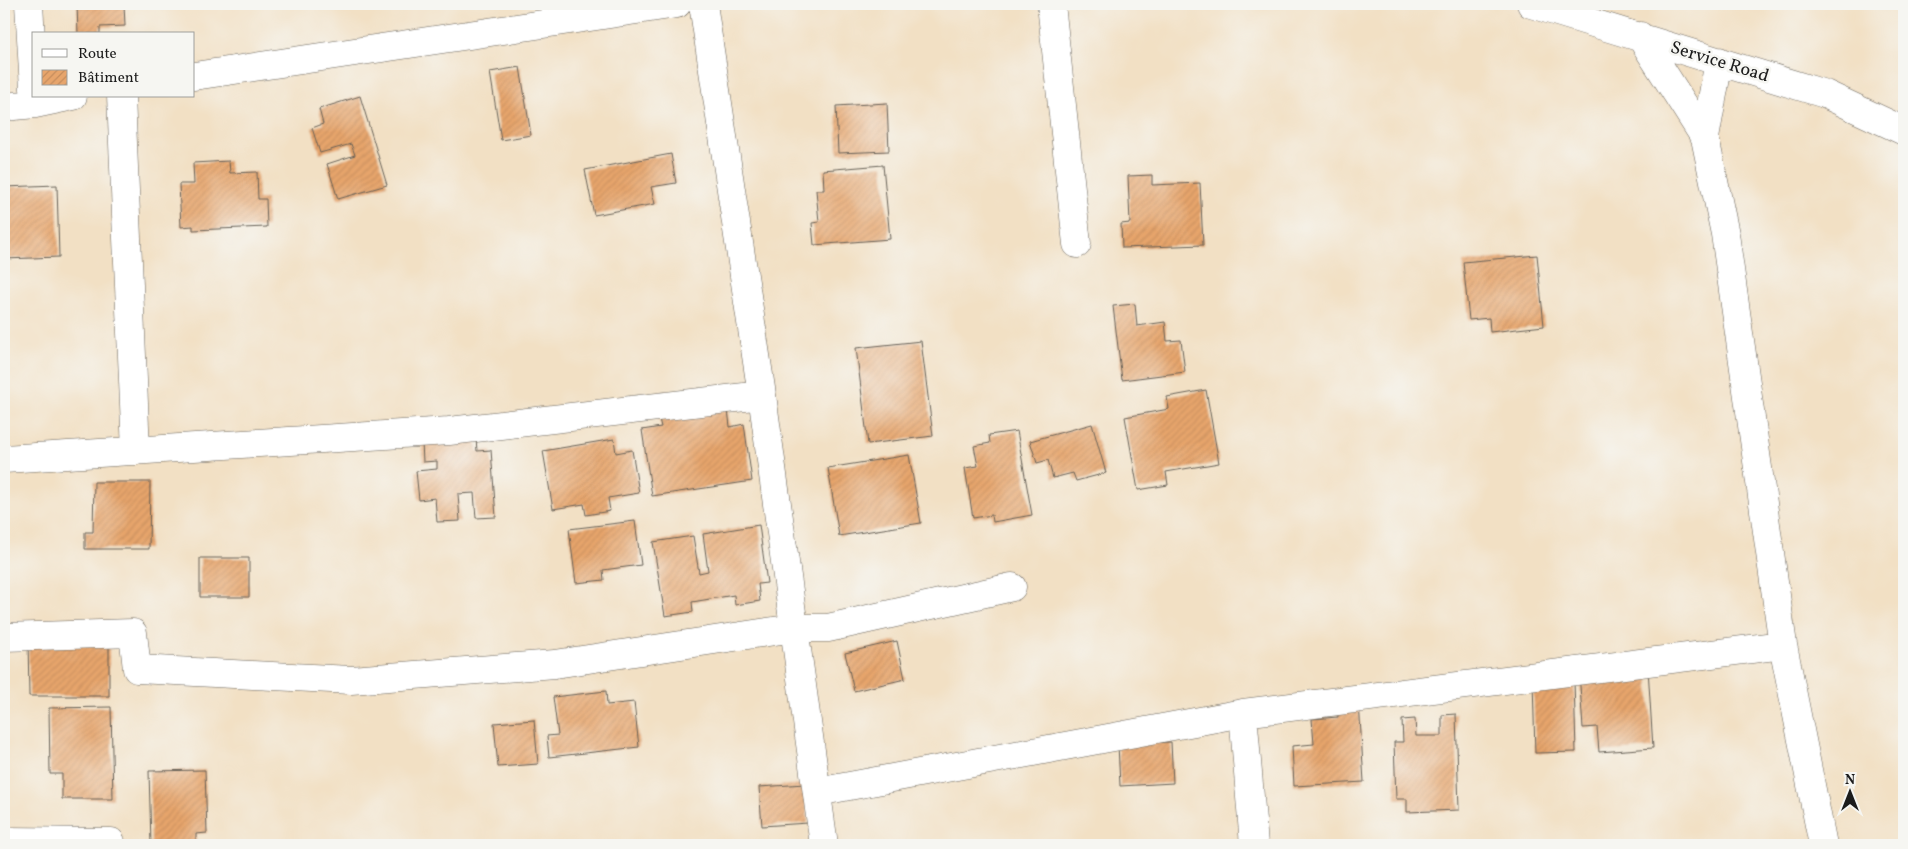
<svg xmlns="http://www.w3.org/2000/svg" width="1908" height="849" viewBox="0 0 1908 849" font-family="Vollkorn,serif">
<style>
.building{fill:url(#building-hatch)}
.lines{fill:none;stroke-linecap:round;stroke-linejoin:round}
.minor-casing{stroke:#676157;stroke-width:29}
.minor{stroke:#fff;stroke-width:28}
.labels{text-anchor:middle;stroke-width:5;stroke-linejoin:round;paint-order:stroke}
.street-label{font-size:18px;fill:#1c1c1c;stroke:#f6f6f2}
</style>
<defs>
<pattern id="building-hatch" width="6" height="6" patternUnits="userSpaceOnUse" patternTransform="scale(1.25)"><rect width="6" height="6" fill="#e7a56c"/><path d="M-1 1l2-2M0 6l6-6M5 7l2-2" fill="none" stroke="#c68d5d"/></pattern>
</defs>
<rect width="100%" height="100%" fill="#f6f6f2"/>
<filter id="ink" filterUnits="userSpaceOnUse"><feTurbulence type="fractalNoise" baseFrequency=".02" numOctaves="2"/><feDisplacementMap in="SourceGraphic" scale="10" xChannelSelector="R" yChannelSelector="G"/><feConvolveMatrix kernelMatrix="1 2 1 2 8 2 1 2 1" color-interpolation-filters="sRGB"/></filter>
<filter id="wash" filterUnits="userSpaceOnUse"><feTurbulence type="fractalNoise" baseFrequency=".0096" numOctaves="4" result="noise"/><feDisplacementMap in="SourceGraphic" scale="20" xChannelSelector="R" yChannelSelector="G"/><feGaussianBlur stdDeviation="1.12" result="paint"/><feColorMatrix in="noise" values="0 0 0 0 0 0 0 0 0 0 0 0 0 0 0 0 0 1.4 0 .05"/><feComposite in="paint" operator="in"/></filter>
<g filter="url(#wash)">
<rect width="100%" height="100%" fill="#f2e0c4"/>
<g id="blocks">
<path class="building" d="M77 4H124L125 26 100 27V34H78Z
M520 67 531 135 501 140 490 72Z
M360 96 387 185 338 199 327 164 355 155 351 144 320 153 312 128 323 124 319 109Z
M887 103 889 151 838 153 836 106Z
M671 154 676 183 651 187 655 204 594 215 585 170Z
M229 161 230 173 257 172 258 199H266L267 227 193 230V226L181 227 179 184H194L193 163Z
M883 165 890 239 814 245 812 223 819 222 816 190H824L823 170Z
M1152 175V185L1200 183 1203 245 1122 248 1121 224 1130 223 1128 176Z
M57 185 59 257 4 259V187Z
M1537 255 1544 326 1490 332 1489 318 1469 320 1463 262Z
M1135 304 1137 326 1165 322 1167 341 1181 340 1185 372 1122 380 1113 306Z
M921 341 933 436 868 444 856 348Z
M1206 390 1219 463 1166 472 1168 485 1138 490 1125 417 1169 409 1167 397Z
M728 409 730 427 744 424 752 481 652 496 642 430 661 427 659 419Z
M1092 424 1106 473 1076 481 1073 473 1053 478 1048 460 1037 463 1030 441Z
M1017 431 1032 515 993 522 992 515 973 518 965 468 978 466 974 446 990 443 989 435Z
M476 438 477 451 491 450 496 517 476 518 474 493 458 494 460 521 437 522 435 498 419 500 416 471 437 469V461L423 462 422 442Z
M614 439 616 453 632 450 639 493 608 498 610 511 586 515 584 504 553 509 543 451Z
M909 455 921 523 839 536 828 468Z
M94 482H150L149 549H85V532H93Z
M635 521 641 565 603 570 604 580 576 583 569 529Z
M759 525 767 583 758 584 760 601 735 605 734 595 692 602 693 612 665 616 653 542 693 536 699 573 708 571 703 534Z
M200 558H249V597H200Z
M28 639H109V696H29Z
M897 641 905 679 854 691 845 653Z
M1648 668 1653 748 1599 752 1597 727 1583 728 1579 672Z
M1574 680 1576 752 1535 753 1533 681Z
M606 691 607 705 634 702 639 747 549 757 547 736 558 735 553 697Z
M1359 702 1364 782 1294 786 1292 746 1314 744 1312 719 1338 717 1337 704Z
M111 707 113 799H62V774H50L49 708Z
M1456 714 1459 810 1407 812V799H1396L1394 742H1403L1402 720 1415 719 1416 736H1442V715Z
M534 720 538 764 498 767 494 723Z
M1171 742 1173 783 1120 786 1118 744Z
M205 770 207 833 196 834V845H151L149 771Z
M805 784 808 823 762 826 759 787Z"/>
</g>
</g>
<g filter="url(#ink)">
<use href="#blocks" fill-opacity="0" stroke="#676157" stroke-width="1"/>
<g class="lines">
<g class="minor-casing">
<path id="minor" d="M29 4 34 89
M703 4 762 395 824 845
M1051 4 1077 244
M1531 4 1825 94 1904 131
M1640 36 1705 138 1725 234 1783 645 1823 845
M194 76 677 4
M121 96 136 451
M4 107 35 104 73 96
M1705 138 1719 61
M4 459 449 431 762 395
M4 637 133 633 137 669 351 680 555 664 794 628H828L1012 587
M1243 713 1254 845
M817 792 1243 713 1783 645
M4 841 111 842V845"/>
</g>
<use href="#minor" class="minor"/>
</g>
</g>
<g class="labels">
<g class="street-label">
<text transform="translate(1720 61) rotate(17)" y="6">Service Road</text>
</g>
</g>
<rect width="1908" height="849" fill="none" stroke="#f6f6f2" stroke-width="20"/>
<rect x="32" y="32" width="162" height="65" fill="#f6f6f2" stroke="#9f9f9c"/>
<rect x="42" y="49" width="25" height="8" fill="#ffffff" stroke="#9f9f9c"/>
<text x="78" y="58" font-size="15" fill="#1c1c1c">Route</text>
<rect x="42" y="70" width="25" height="15" fill="url(#building-hatch)" stroke="#9f9f9c"/>
<text x="78" y="82" font-size="15" fill="#1c1c1c">Bâtiment</text>
<g transform="translate(1850 792)" stroke="#f6f6f2" stroke-width="4" paint-order="stroke">
<path d="M0-4L9 19L0 12L-9 19Z" fill="#1c1c1c"/>
<text y="-8" font-size="14" font-weight="bold" text-anchor="middle" fill="#1c1c1c">N</text>
</g>
</svg>
